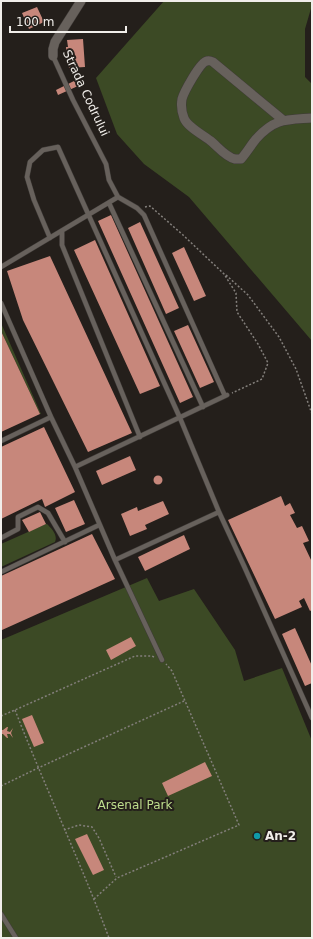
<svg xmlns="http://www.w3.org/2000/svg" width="313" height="939" viewBox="0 0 313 939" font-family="'DejaVu Sans',sans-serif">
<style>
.green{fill:#3c4a25}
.building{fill:#c7877b}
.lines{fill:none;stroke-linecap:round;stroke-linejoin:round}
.lane-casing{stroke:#3f3b38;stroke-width:5.5}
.street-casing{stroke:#3f3b38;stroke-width:10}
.path{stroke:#837f7b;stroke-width:1.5;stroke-dasharray:2 2;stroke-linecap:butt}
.lane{stroke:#67615c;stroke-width:4.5}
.street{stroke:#67615c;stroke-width:9}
.culture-dot{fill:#0f9aa8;stroke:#241f1b;stroke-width:1.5}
.labels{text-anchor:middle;stroke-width:4;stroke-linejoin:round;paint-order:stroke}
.street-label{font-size:12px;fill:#f1eeea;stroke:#241f1b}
.park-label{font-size:12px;fill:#bede8d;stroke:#241f1b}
.poi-label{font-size:12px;font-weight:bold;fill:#f1eeea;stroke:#241f1b;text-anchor:start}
</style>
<rect width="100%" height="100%" fill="#241f1b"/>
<path class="green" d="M164 1H312V5L305 29V77L312 84V341L189 197 144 164 117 134 96 78Z
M1 323 41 414H40L1 331Z
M46 524H47C52 529 58 535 55 542L1 567V544Z
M147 578 159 601 194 589 235 650 244 681 282 668 312 741V938H1V640Z"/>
<path class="building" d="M37 7 44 22 29 29 22 13Z
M83 39 85 67 69 68 68 62H67L66 47H68L67 40Z
M76 80 78 86 58 95 56 90Z
M111 215 193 397 180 403 98 221Z
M140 222 179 308 166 314 128 228Z
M95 240 160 386 140 394 74 250Z
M184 247 206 296 194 301 172 253Z
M50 256 132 433 88 452 23 320 7 271Z
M188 325 214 382 200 388 174 331Z
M1 331 40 414 1 432Z
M44 427 75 492 45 507 42 499 1 519V447Z
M130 456 136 470 102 485 96 471Z
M153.5 480a4.5 4.5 0 1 1 9 0a4.5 4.5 0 1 1-9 0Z
M281 496 285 506 290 503 295 513 290 515 297 528 302 526 309 541 303 543 312 562V610L310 611 304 598 299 601 302 607 275 619 228 520Z
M74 500 85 524 66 532 55 508Z
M163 501 169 514 145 525 147 529 130 536 121 514 137 507 138 511Z
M40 512 46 524 29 532 22 520Z
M92 534 115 579 2 630 1 627V576Z
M184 535 190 549 145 571 138 557Z
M295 628 312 666V683L305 686 282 634Z
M131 637 136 646 111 660 106 650Z
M32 715 44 743 34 747 22 719Z
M7 727H8L7 731 10 732 13 728 11 733 13 738 10 734H7L8 738H7L3 734H1V730H3Z
M205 762 212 776 168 796 162 783Z
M87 834 104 870 93 875 75 839Z"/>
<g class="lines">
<g class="lane-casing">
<path id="lane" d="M53 56 73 100 106 164 109 180 118 197
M118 197 137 208 144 215 225 396
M109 203 203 407
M62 231V245L140 437
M50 238 34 200 27 177 30 162 43 150 58 147 180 418 219 512
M1 267 118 197
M1 303 51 417 75 467 115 560 162 660
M1 441 51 417
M75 467 227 395
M1 538 18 529V517L38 507 48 513 65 542
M115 560 219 512 244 566 312 718
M1 572 99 525
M1 914 16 938"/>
</g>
<g class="street-casing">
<path id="street" d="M53 56V49L55 42 81 1
M283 120 213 62C211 61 209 60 207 61 200 62 184 92 182 99 181 105 182 113 184 118 187 127 205 136 212 142 219 148 226 157 235 159 237 159 239 159 241 159 247 152 251 145 256 139 275 118 286 120 312 118"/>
</g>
<path class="path" d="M145 207 150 206 183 235 224 274 236 293 237 312 258 344 268 363 262 379 232 393
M226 275 248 295 279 337 296 369 312 414
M15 710C45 787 80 861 109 938
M1 716 15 710 135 656H152L154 657
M1 786 38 768 184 701
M64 830 79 825 92 827 99 838 116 877
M94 899 117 878 239 825 172 671 166 664"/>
<use href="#lane" class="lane"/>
<use href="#street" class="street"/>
</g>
<circle class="culture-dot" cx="257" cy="836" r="4"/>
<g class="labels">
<g class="street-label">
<text transform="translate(86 93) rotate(65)" y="4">Strada Codrului</text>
</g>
<g class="park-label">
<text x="135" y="809">Arsenal Park</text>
</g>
<g class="poi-label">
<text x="265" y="840">An-2</text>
</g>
</g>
<rect width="313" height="939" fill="none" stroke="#f1eeea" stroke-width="4"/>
<path d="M10 26v6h116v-6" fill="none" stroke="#f1eeea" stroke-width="2"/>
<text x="16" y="26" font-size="12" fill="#f1eeea" stroke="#241f1b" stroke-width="3" paint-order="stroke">100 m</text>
</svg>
